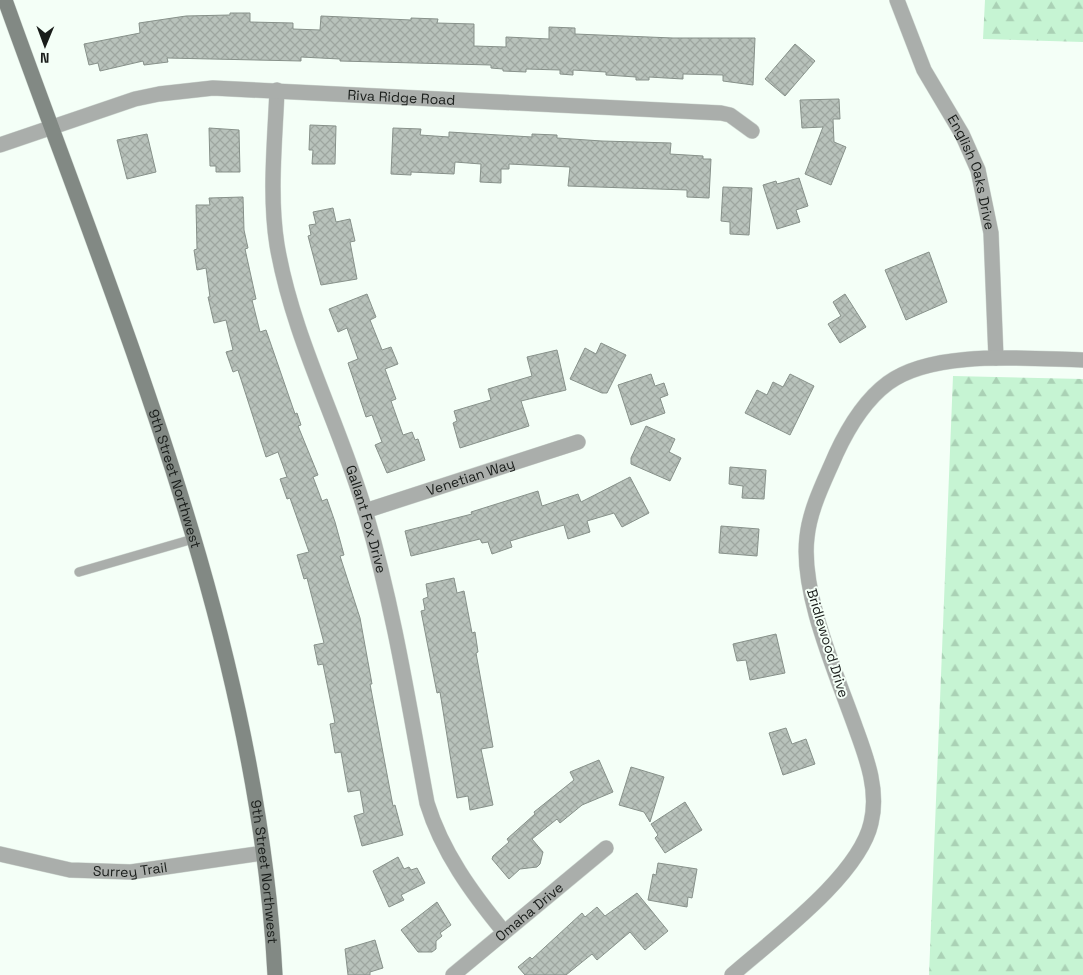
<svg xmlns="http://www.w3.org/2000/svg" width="1083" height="975" viewBox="0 0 1083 975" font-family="'Space Grotesk',sans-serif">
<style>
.forest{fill:url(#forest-firs)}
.building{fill:url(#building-cross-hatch);stroke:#87918a}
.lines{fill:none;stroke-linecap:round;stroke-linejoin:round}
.lane-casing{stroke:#d1dbd4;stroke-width:10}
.street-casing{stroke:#d1dbd4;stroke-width:16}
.secondary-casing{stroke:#d1dbd4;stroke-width:16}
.lane{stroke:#aaaeab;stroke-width:9}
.street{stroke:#aaaeab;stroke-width:15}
.secondary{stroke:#828984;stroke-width:15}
.labels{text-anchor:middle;stroke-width:4;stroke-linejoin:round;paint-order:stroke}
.street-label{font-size:14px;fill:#191d1a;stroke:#f4fff7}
</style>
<defs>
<pattern id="forest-firs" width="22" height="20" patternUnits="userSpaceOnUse" patternTransform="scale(1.25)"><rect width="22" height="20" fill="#c6f4d3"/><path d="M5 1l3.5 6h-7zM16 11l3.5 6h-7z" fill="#aad1b5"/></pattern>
<pattern id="building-cross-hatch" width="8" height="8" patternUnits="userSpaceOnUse" patternTransform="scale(1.25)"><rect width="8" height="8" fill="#b8c2bb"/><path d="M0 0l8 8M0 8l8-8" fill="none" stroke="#9ea6a0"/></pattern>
</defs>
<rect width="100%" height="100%" fill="#f4fff7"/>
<path class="forest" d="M985 0H1083V42L983 39Z
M953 376 1083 379V975H929Z"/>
<path class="building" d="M230 13H250V22L293 23V29L320 30 321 16 411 20V18L438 19 437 23 474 24V46L506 47V37L549 39V27L575 28V34L673 38H755L753 85 723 81V75L683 74V79L649 77V80H636V77L606 75V72L573 70V75L560 74V70L526 69V72L503 71V69L491 68V65L340 61V59L301 57V61L167 58 168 62 144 65 143 61 100 71 98 63 89 65 84 44 140 33 139 23 186 16 230 15Z
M795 44 815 61 785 96 765 79Z
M839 99 840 119H833L834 142 846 147 831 185 805 174 823 127 802 128 800 100Z
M310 125 336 126 335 164H312L313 150H309Z
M209 128 239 130 240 172H216V166H210Z
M393 128 421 129 420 135 449 137V132L532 137V134L557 135V138L602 141 671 143 670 154 703 156V159H711L709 198 687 197V190L568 186 570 167 509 164V169H501V183L480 182 481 164 455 162 454 174 411 172V175L391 174Z
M147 134 156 172 127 179 117 140Z
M799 178 808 206 796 210 800 222 777 229 763 185 776 181 777 184Z
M723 187 752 188 749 235 730 234V222L721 221Z
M243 197 244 230 248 248 245 249 256 299 252 300 260 332 266 330 295 414 297 413 301 425 298 426 318 475 313 477 322 501 327 499 335 522 344 555 340 556 360 618 372 684H370L393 806 395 805 403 835 362 846 354 816 364 813 360 790 348 792 341 752 335 753 330 724 335 723 323 664 318 665 314 645 324 643 307 578 304 579 297 555 309 552 290 498 287 499 280 479 287 477 278 452 266 457 238 370 233 372 226 352 233 350 226 320 214 323 208 297H210L206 268 197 270 194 250 197 249 196 205H210L209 198Z
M333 208 336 222 350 219 355 241 350 242 357 279 321 285 308 236 311 235 309 225 316 224 313 212Z
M929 252 947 302 906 320 885 270Z
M367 294 376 317 370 320 382 350 391 347 398 364 385 369 396 399 391 401 403 435 412 432 415 440 418 439 425 460 387 473 375 445 382 442 372 415 366 417 348 363 358 359 347 328 338 332 329 309Z
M845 294 866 327 840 343 828 324 841 316 833 302Z
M601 343 626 355 607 393H602L570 379 585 348 596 354Z
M557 350 566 390 521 401 529 426 460 448 453 423 457 421 454 411 491 400 488 389 532 376 527 357Z
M651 374 655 386 664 383 668 395 660 398 665 413 631 425 618 385Z
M790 374 814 386 790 435 745 413 757 390 767 395 773 382 783 387Z
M646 426 675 439 669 452 681 458 670 481 631 464V458Z
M730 467 766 470 764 499 742 498 743 486 729 484Z
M630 477 649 513 622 527 614 513 587 521 590 532 568 539 564 525 510 541 512 547 492 554 488 542 482 543 480 539 411 556 405 531 472 514 471 512 538 491 542 506 578 494 581 502Z
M721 526 759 529 757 556 719 553Z
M454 578 457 593 464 591 472 633 475 632 478 652 476 653 493 747 481 749 493 805 470 810 468 796 457 798 440 692 437 693 421 611 425 610 423 599 428 597 426 584Z
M776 634 785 673 750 680 746 660 737 661 733 644Z
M786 728 792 744 806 739 815 764 783 775 769 733Z
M599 760 613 792 582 805 560 823 557 819 532 839 543 852 540 864 537 867 520 869 509 879 492 859 493 856 509 842 507 839 535 814 534 812 574 780 570 772Z
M631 767 664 777 650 822 644 812 619 805Z
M685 802 702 830 665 853 655 838 658 835 651 824Z
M398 857 404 869 409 867 411 870 417 868 425 883 401 895 404 900 389 907 373 871Z
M658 863 697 869 692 898 688 897 687 907 648 900 653 874 656 875Z
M637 893 668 931 645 950 630 932 597 960 592 954 566 975H525L518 967 530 957 532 959 582 913 585 917 597 907 605 916Z
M437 902 451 925 440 933 442 936 436 941V949L432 952H418L401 930Z
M375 940 383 968 370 972V975H348L345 949Z"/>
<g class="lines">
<g class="lane-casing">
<path id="lane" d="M79 572 193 539"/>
</g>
<g class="street-casing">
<g id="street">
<path id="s1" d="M897 0 924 70 962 134 978 170 991 233 996 358"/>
<path id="s2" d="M277 90C275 141 269 195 277 245 293 339 340 424 366 514 394 609 409 706 427 803 442 852 472 893 504 932"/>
<path id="s3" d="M0 145 135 99 159 94 213 88 721 113 730 115 752 131"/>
<path id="s4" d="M365 511 578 442"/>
<path id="s5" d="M0 854 70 870 131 872 263 853"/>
<path id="s6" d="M453 975 606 848"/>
<path d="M732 975C773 939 859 876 871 823 879 791 867 759 856 729 837 675 800 593 807 537 810 508 825 480 836 454 848 428 865 400 888 383 934 349 1028 359 1083 360"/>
</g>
</g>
<g class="secondary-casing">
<g id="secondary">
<path id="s7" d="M5 0C117 313 258 639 275 975"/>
</g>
</g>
<use href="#lane" class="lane"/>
<use href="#street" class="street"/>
<use href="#secondary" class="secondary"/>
</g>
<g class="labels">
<g class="street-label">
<text dy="5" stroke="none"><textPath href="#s3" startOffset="410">Riva Ridge Road</textPath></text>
<text dy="5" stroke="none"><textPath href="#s1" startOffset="189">English Oaks Drive</textPath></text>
<text dy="5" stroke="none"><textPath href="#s4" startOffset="111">Venetian Way</textPath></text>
<text dy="5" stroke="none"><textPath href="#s7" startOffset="508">9th Street Northwest</textPath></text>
<text dy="5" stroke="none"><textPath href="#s2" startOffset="444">Gallant Fox Drive</textPath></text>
<text transform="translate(828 643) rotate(73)" y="5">Bridlewood Drive</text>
<text dy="5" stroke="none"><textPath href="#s5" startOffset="132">Surrey Trail</textPath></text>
<text dy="5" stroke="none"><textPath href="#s7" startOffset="912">9th Street Northwest</textPath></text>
<text dy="5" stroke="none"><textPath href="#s6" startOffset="99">Omaha Drive</textPath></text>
</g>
</g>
<g transform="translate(45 45) rotate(181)" stroke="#f4fff7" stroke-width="4" paint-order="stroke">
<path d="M0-4L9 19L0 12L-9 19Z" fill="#191d1a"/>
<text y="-8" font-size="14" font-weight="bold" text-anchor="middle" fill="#191d1a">N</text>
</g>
</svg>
